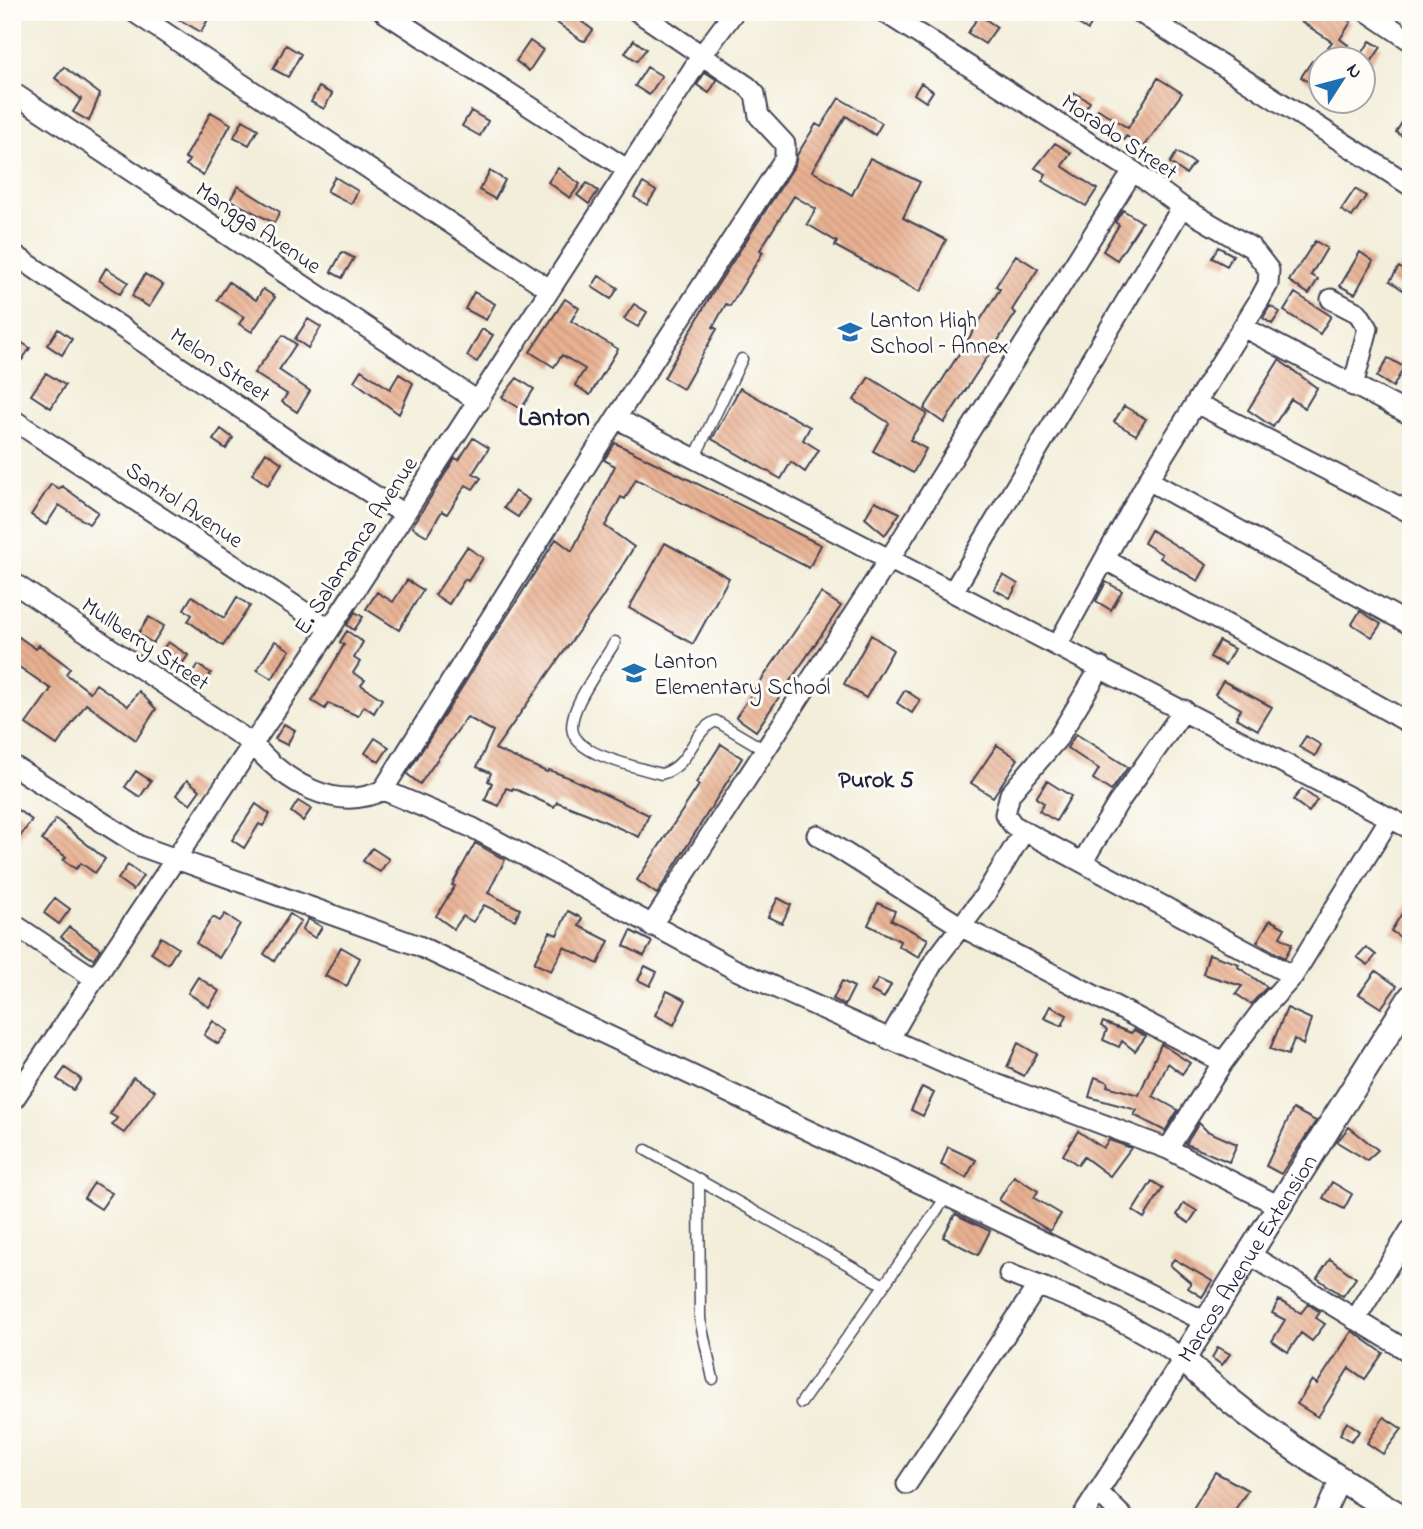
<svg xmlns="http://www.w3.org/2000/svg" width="1423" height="1529" viewBox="0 0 1423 1529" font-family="'Indie Flower',sans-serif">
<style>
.building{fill:url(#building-back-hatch)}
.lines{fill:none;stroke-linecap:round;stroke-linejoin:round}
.service-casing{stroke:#414153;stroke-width:13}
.minor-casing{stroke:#414153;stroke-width:23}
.tertiary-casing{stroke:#414153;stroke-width:28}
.service{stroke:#fff;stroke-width:10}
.minor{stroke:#fff;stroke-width:19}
.tertiary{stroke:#fff;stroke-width:24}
.labels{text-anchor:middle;stroke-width:6;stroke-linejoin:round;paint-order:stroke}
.street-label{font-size:23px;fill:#22223b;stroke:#fdfcf7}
.poi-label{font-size:23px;fill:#22223b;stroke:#fdfcf7;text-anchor:start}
.neighbourhood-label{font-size:24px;font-weight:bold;fill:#22223b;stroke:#fdfcf7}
.quarter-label{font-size:26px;font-weight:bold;fill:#22223b;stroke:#fdfcf7}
</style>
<defs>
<pattern id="building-back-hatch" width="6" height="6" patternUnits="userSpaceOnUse" patternTransform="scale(1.75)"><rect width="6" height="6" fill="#e8b091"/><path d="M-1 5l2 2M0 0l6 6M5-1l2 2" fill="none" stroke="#c7977e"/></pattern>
</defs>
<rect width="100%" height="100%" fill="#fdfcf7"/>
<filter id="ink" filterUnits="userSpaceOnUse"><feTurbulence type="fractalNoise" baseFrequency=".0143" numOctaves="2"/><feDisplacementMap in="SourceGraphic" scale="14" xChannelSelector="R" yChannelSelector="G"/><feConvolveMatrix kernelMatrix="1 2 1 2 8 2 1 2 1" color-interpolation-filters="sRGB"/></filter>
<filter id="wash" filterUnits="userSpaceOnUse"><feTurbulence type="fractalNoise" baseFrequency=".00686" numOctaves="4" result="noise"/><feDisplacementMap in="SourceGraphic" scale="28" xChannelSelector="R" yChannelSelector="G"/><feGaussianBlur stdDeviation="1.57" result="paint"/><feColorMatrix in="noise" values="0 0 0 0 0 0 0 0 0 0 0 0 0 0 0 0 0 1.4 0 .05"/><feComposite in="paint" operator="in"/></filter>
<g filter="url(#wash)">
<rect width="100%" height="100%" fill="#f3eeda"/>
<g id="blocks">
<path class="building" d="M166 12H212L201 32Z
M542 12H569L593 30 585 41 581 40Z
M1081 12 1095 19 1088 30 1075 22Z
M1287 12H1335L1351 22 1340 39 1348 45 1342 55 1328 47 1332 42Z
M979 15 997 27 985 44 968 33Z
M634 40 646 49 637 61 625 53Z
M530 41 543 50 529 71 516 61Z
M1370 41 1381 47 1371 62 1361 55Z
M286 45 301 54 288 77 273 69Z
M1312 61 1321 67V80L1317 87 1301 77Z
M64 67 100 94 89 121 73 112 81 99 55 78Z
M647 67 662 76 649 95 635 86Z
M705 72 717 80 709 93 697 85Z
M1158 78 1182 93 1144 147 1126 136 1124 140 1091 119 1098 109 1128 128Z
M921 83 933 91 926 102 914 94Z
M319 87 332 94 324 109 311 102Z
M1075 93 1090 102 1083 113 1068 104Z
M839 98 882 123 875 135 846 116 812 171 852 195 870 158 920 182 903 218 946 240 920 292 835 246 837 242 807 224 816 209 794 196 760 250 763 252 730 306 726 304 713 327 717 329 683 389 664 378 711 295 795 165 797 155 816 124 821 127Z
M1411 108V142L1396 132Z
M471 111 488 121 480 136 462 126Z
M211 112 231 124 203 175 186 165 189 160 185 158Z
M243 120 258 129 249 145 234 137Z
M1055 143 1071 153 1062 166 1097 189 1086 206 1042 181 1046 174 1035 168Z
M1177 152 1194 163 1186 174 1170 163Z
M558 168 580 184 570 198 548 182Z
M490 171 505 180 495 199 479 190Z
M335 177 358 191 351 204 327 191Z
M587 183 598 191 589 204 577 195Z
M643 183 656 191 647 205 634 197Z
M238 186 280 212 274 223 230 200Z
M1355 189 1366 196 1352 217 1341 210Z
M1123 210 1142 222 1117 260 1103 251 1119 225 1115 222Z
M1315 241 1327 248 1311 275 1318 279 1309 294 1289 281Z
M1218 247 1233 255 1227 266 1212 258Z
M342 252 354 258 342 278 331 272Z
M1360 252 1373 261 1355 294 1340 286Z
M1016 255 1038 269 1012 310 1016 313 944 423 924 409 1000 289 996 286Z
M1399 267 1411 275 1403 290 1390 281Z
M106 268 128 282 120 294 99 280Z
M145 274 163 285 149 307 132 296Z
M599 276 618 288 611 299 592 287Z
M229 282 256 300 263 289 275 297 252 332 239 324 244 317 217 300Z
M474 292 495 304 486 320 465 309Z
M1295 293 1331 316 1320 334 1284 311Z
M565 299 579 308 571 321 618 349 590 395 575 385 585 369 562 355 554 367 530 352Z
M634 304 647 312 638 327 624 319Z
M1270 306 1280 312 1272 324 1263 318Z
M308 319 321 327 308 348 295 339Z
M58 329 72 339 62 355 47 345Z
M482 329 493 335 477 362 467 356Z
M283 335 296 344 279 370 310 391 297 412 282 402 287 394 254 373Z
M12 336 30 348 22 360 12 354Z
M1388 358 1404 367 1393 387 1377 377Z
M1279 360 1317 388 1305 408 1291 399 1273 427 1248 410Z
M361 370 390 389 399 374 413 383 399 414 354 381Z
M46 373 65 385 51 408 31 395Z
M869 377 927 414 910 440 926 449 913 473 873 451 889 423 854 400Z
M517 378 534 389 521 409 502 397Z
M740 388 810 427 803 440 819 450 805 472 791 462 781 479 712 439Z
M1124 406 1146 419 1136 435 1114 422Z
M221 429 233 438 226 449 213 440Z
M473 438 489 448 473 473 481 478 473 489 466 485 447 514 442 511 427 536 412 527 455 458 459 460Z
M615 443 821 545 809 568 636 479 625 499 621 497 605 526 634 547 602 598 495 749 547 772 549 770 570 778 649 815 639 837 588 814 557 802 554 807 513 788 512 790 506 788 499 806 485 800 492 783 488 781 491 773 477 767 493 731 467 717 420 784 407 774 556 539 572 551 615 466 604 460Z
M266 452 282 463 268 485 252 474Z
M51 484 59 489 62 486 98 512 89 524 59 505 46 525 31 515Z
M515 491 529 500 518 517 504 508Z
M875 501 900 513 885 535 865 518Z
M1151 530 1207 565 1198 581 1160 558 1162 554 1144 543Z
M665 543 729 578 693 644 629 608Z
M467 547 483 558 468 581 465 579 449 604 435 595Z
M1003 575 1018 584 1010 598 994 589Z
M407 580 423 590 399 630 366 609 377 592 393 602Z
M1106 582 1122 591 1111 610 1096 601Z
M821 593 841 606 756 731 736 717Z
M192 596 224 618 237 597 250 606 223 646 188 621 192 615 184 609Z
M1360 611 1381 624 1372 637 1352 624Z
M355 612 363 617 354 630 347 625Z
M149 617 164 626 153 643 138 634Z
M347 631 363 642 354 658 360 662 353 673 365 680 361 685 382 699 374 713 364 706 358 716 328 703 325 709 312 701 344 645 340 642Z
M12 632 36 649 39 645 70 668 66 674 90 692 96 684 128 706 139 691 156 709 136 740 86 704 57 745 26 724 51 689 12 662Z
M871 635 893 650 866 698 844 684Z
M275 641 290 650 272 679 257 670Z
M1219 641 1234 649 1225 665 1210 657Z
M168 642 188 655 180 667 160 653Z
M198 665 211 673 200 690 187 682Z
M1223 681 1272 707 1258 730 1236 718 1241 709 1215 694Z
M905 690 920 700 912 713 897 703Z
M284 724 295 730 287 745 275 739Z
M1076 734 1128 767 1111 791 1093 779 1099 769 1067 748Z
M1306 736 1321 745 1315 756 1299 747Z
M375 738 389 747 379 762 365 753Z
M721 744 742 758 657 894 637 880 699 785 696 783Z
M997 745 1018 759 993 797 971 783Z
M136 771 151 781 140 797 125 787Z
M187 780 200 790 190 804 176 795Z
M1047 781 1071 796 1056 821 1039 811 1044 803 1036 798Z
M1302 789 1317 800 1309 812 1293 800Z
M298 801 311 809 303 821 291 812Z
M256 804 270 814 263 826 259 824 244 848 232 840Z
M12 806 32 820 12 848Z
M56 819 105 859 95 873 81 863 76 869 63 860 66 857 42 840Z
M475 843 505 860 488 893 520 909 515 920 484 905 473 922 463 916 454 929 436 916 455 886 452 885Z
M372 848 389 859 380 872 363 861Z
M128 865 143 876 133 890 118 879Z
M55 898 70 909 59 924 44 913Z
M778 898 791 905 782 923 768 917Z
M1411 899V944L1391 931Z
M878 903 895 911 891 920 928 939 919 957 898 946 900 941 868 925Z
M568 911 582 918 579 926 609 941 598 964 564 947 551 971 534 963 550 932 557 935Z
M225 914 240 924 219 958 196 943 213 917 220 921Z
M290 914 301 921 274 961 264 954Z
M308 919 322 927 315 938 302 930Z
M1270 920 1285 928 1280 937 1292 944 1285 958 1257 942Z
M69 927 100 949 93 959 61 937Z
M631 931 652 942 644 956 624 946Z
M161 937 178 948 168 964 151 953Z
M341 947 360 958 347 986 325 976Z
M1366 947 1376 955 1368 965 1357 957Z
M1209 954 1239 964 1238 967 1267 987 1251 1004 1236 994 1242 986 1203 974Z
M645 966 657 972 650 986 638 980Z
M1376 971 1397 986 1381 1008 1359 994Z
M198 977 219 991 209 1007 188 993Z
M878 979 891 985 884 998 871 991Z
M842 981 854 987 845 1005 833 999Z
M667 991 686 1000 674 1025 655 1015Z
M1050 1006 1067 1015 1062 1026 1044 1018Z
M1287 1008 1311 1019 1303 1045 1294 1039 1288 1055 1270 1049Z
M213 1021 228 1031 218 1044 204 1035Z
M1103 1022 1131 1033 1134 1030 1146 1036 1135 1051 1122 1041 1119 1047 1103 1040 1107 1030 1101 1026Z
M1018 1043 1037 1054 1024 1076 1007 1067Z
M1161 1044 1190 1063 1182 1074 1168 1063 1153 1096 1178 1110 1165 1131 1134 1115 1137 1110 1089 1097 1095 1077 1108 1082 1107 1086 1139 1095Z
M65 1068 81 1079 74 1090 57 1079Z
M133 1077 155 1091 124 1133 112 1125 117 1118 110 1114Z
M922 1087 934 1093 923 1116 911 1110Z
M1293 1109 1316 1121 1281 1174 1266 1166Z
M1199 1123 1207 1131 1237 1144 1229 1162 1186 1144Z
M1349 1127 1378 1150 1367 1160 1337 1142Z
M1078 1131 1103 1148 1109 1140 1131 1148 1110 1176 1084 1157 1078 1165 1063 1155Z
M948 1147 976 1160 966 1178 941 1165Z
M1014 1176 1038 1191 1034 1198 1061 1214 1050 1231 999 1200Z
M1152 1181 1163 1188 1144 1218 1133 1211Z
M1332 1182 1352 1194 1344 1209 1323 1198Z
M94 1183 112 1193 101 1209 84 1198Z
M1184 1203 1197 1211 1189 1223 1177 1215Z
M955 1214 990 1231 978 1255 943 1237Z
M1174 1259 1212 1281 1202 1297 1188 1288 1191 1283 1170 1265Z
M1330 1259 1356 1278 1343 1296 1317 1278Z
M1279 1300 1301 1313 1308 1304 1320 1312 1316 1318 1325 1324 1312 1341 1301 1333 1288 1352 1272 1341 1285 1320 1272 1313Z
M1352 1331 1383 1353 1365 1379 1349 1368 1318 1417 1297 1404 1312 1380 1317 1384Z
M1218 1347 1230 1354 1222 1365 1212 1358Z
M1384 1417 1402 1429 1383 1454 1367 1443Z
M1347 1422 1360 1431 1351 1441 1340 1434Z
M1215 1472 1248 1490 1230 1517H1188Z"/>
</g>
</g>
<g filter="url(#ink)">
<use href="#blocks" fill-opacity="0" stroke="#414153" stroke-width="2"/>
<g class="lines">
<g class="service-casing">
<path id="service" d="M694 459 742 359
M615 642C556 735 546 744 661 774 691 767 691 731 716 721L765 750
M646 1150 884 1285
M699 1180 700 1319 713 1379
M801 1403 947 1196"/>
</g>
<g class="minor-casing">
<path id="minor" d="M134 12 549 289
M384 12 628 170
M884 12 1133 171 1182 207 1252 248 1269 270 1268 284 1260 299 1148 480 1058 644
M1139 12 1411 186
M1368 12 1411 41
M12 92 479 402
M12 253 299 448 404 514
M1331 299 1358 313 1368 328 1353 386
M1243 327 1411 415
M1196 403 1411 513
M616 418 1411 829
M12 419 330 629
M1148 480 1411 625
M1106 560C1207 616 1311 666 1411 724
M12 582 253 744C283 780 335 814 383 790L473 828 734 969 959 1070 1168 1149 1277 1205
M954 590 1182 207
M12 765 140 846 419 946 1046 1243 1206 1322
M383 790 616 418 785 158V144L759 116 755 94 747 86 638 12
M1024 831 1013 825 1005 814 1010 794 1058 738 1101 667
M817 835 960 926 1223 1062 1168 1149
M1083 861 1118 803 1184 710
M12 923 94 978
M651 926 890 558 1133 171
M889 1040 933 963 985 895 1024 831 1293 976
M1223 1062 1263 1009 1293 976 1390 818
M12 1102 330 629 702 55 734 12
M1247 1253 1411 1353
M1009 1274C1072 1299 1128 1318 1183 1359L1082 1517
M1355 1320 1411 1229
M907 1484 1038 1285
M1098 1492 1123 1517
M1323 1517 1340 1480"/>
</g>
<g class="tertiary-casing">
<g id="tertiary">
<path id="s1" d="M1402 1517C1326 1471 1247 1421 1183 1359L1411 997"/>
</g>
</g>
<use href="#service" class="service"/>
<use href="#minor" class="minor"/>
<use href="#tertiary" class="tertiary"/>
</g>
</g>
<defs>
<g id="school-bare" transform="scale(1.89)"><path d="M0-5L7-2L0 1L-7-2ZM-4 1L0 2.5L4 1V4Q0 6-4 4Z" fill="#1f6fb2" stroke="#fdfcf7" stroke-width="2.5" paint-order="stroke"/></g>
</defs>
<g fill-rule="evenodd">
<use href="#school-bare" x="850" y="332"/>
<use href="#school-bare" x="634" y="673"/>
</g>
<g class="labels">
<g class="street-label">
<text transform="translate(1120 136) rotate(34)" y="8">Morado Street</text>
<text transform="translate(259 227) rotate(34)" y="8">Mangga Avenue</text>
<text transform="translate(221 364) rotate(34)" y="8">Melon Street</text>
<text transform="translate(185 504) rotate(34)" y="8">Santol Avenue</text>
<text transform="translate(355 545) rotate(-57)" y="8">E. Salamanca Avenue</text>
<text transform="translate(146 643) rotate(34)" y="8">Mullberry Street</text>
<text dy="8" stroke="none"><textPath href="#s1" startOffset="390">Marcos Avenue Extension</textPath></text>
</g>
<g class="poi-label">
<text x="870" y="327">Lanton High<tspan x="870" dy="26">School – Annex</tspan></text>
<text x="654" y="668">Lanton<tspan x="654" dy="26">Elementary School</tspan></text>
</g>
<g class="neighbourhood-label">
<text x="876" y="787">Purok 5</text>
</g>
<g class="quarter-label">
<text x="554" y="425">Lanton</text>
</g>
</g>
<rect width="1423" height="1529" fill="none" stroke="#fdfcf7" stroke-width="42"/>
<g transform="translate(1342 80) rotate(54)"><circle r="33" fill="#fdfcf7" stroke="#a5a5ac" stroke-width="2"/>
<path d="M0-5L12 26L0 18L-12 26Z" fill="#1f6fb2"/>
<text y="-10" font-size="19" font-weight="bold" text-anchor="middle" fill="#22223b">N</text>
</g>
</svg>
